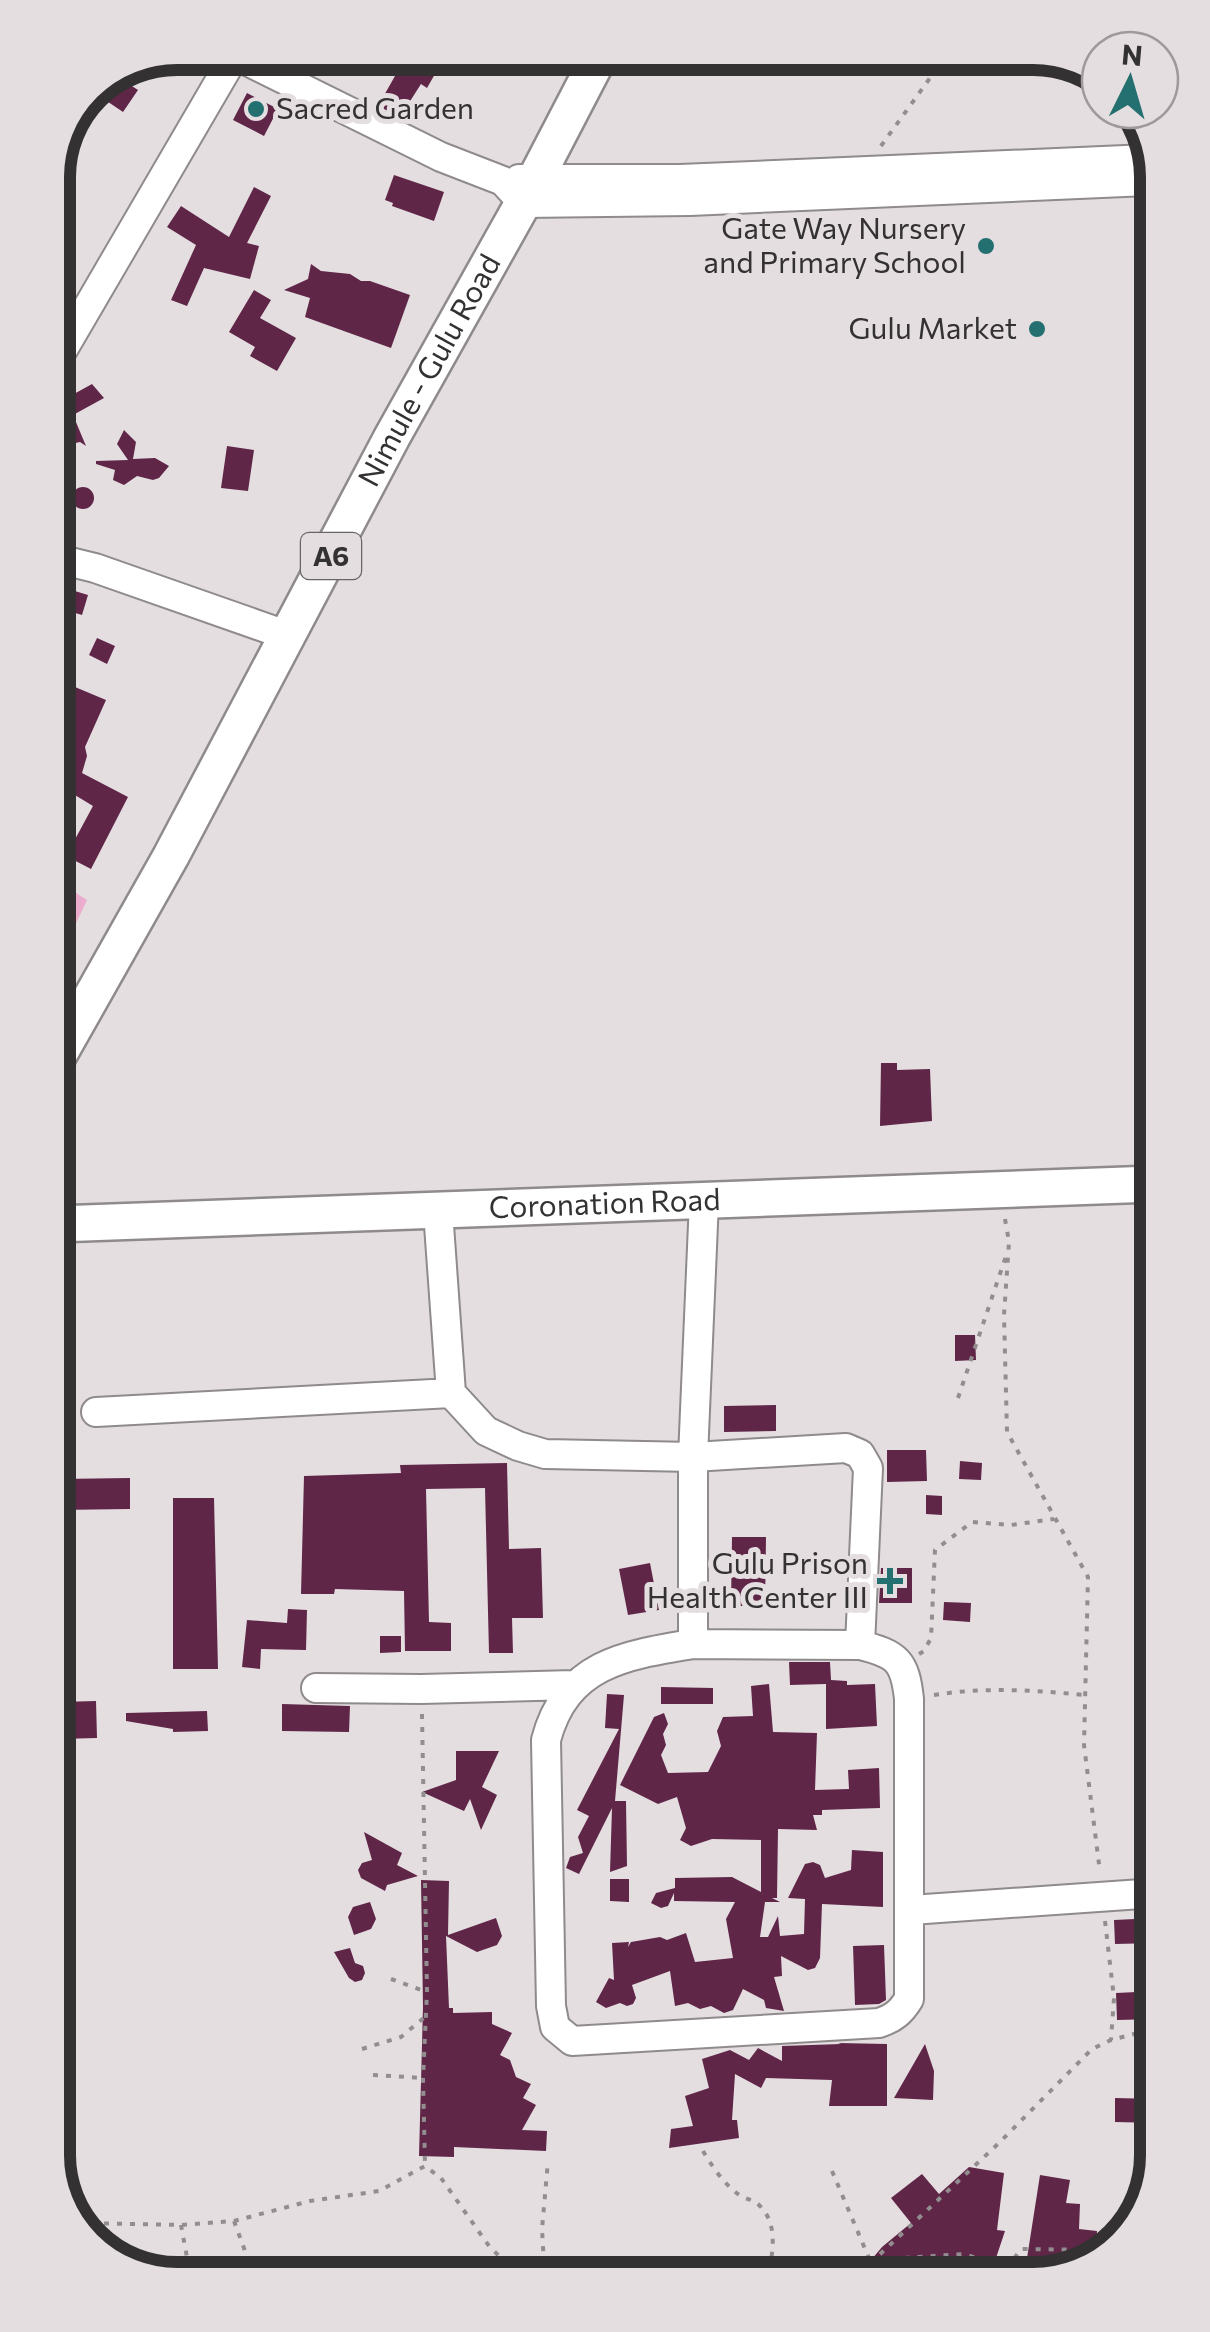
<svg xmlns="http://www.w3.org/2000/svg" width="1210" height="2332" viewBox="0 0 1210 2332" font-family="Commissioner,sans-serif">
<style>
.green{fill:#ecaccd}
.building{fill:#602648}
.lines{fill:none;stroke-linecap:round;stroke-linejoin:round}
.minor-casing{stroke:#8f8a8c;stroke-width:32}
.major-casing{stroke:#8f8a8c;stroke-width:40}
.path{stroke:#928e90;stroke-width:4;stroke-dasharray:5 8;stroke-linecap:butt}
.minor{stroke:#fff;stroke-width:28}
.major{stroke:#fff;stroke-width:35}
.poi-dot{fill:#246f70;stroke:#e4dee1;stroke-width:4}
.labels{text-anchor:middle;stroke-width:10;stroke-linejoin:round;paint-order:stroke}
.shield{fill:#e4dee1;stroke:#696567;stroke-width:2.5}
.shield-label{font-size:28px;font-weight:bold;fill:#343133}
.poi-label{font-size:30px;fill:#343133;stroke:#e4dee1;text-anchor:end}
.street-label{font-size:30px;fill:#343133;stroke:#e4dee1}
.rim{fill:none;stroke:#343133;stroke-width:12}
</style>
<rect width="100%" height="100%" fill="#e4dee1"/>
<path class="green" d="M56 880 87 900 56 966Z"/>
<path class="building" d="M177 52H191L184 67 178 70 156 61Z
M408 53 439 67 427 88 421 84 400 117 378 106Z
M118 77 138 90 123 112 89 89Z
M247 93 278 109 264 136 233 120Z
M394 175 444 192 434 221 392 206 393 203 385 200Z
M254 187 271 196 247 243 259 246 250 279 204 268 187 306 171 300 196 245 167 227 181 206 229 237Z
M311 264 321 271 350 274 361 281H370L410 295 391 348 305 317 310 298 284 290 308 279Z
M254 290 271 300 260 318 296 338 277 371 250 356 255 347 229 332Z
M92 384 104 398 73 415 86 446 80 442 67 445 62 437 64 426 54 415V405Z
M124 430 136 442 133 459 155 458 169 466 159 478 153 480 137 476 124 485 113 480 115 470 96 464V461L128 460 117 444Z
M227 446 254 450 248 491 221 488Z
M72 498a11 11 0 1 1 22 0a11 11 0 1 1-22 0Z
M55 585 88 595 82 615 55 607Z
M97 638 115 646 107 664 89 655Z
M75 687 106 700 85 747 87 756 82 773 128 797 91 869 66 856 93 806 60 786 58 779 65 766 55 761V723Z
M881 1063H897V1070L930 1069 932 1121 880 1126Z
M955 1335H975L976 1360 955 1361Z
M776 1405V1431L724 1432V1406Z
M887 1450H926L927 1481 887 1482Z
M960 1461 982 1463 981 1480 959 1479Z
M507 1463 509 1549 541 1548 543 1618H512L513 1653H489L485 1488 426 1489 429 1622 451 1623V1651H405L404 1591 335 1589 334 1594H301L304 1476 401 1473 400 1465Z
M130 1478V1509L59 1510V1479Z
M926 1495 942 1496V1515L926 1514Z
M173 1498H214L218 1669H173Z
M732 1537H766L765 1606H731Z
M650 1563 659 1610 628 1615 619 1569Z
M881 1568H912V1603H879Z
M944 1602 971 1603 970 1622 943 1620Z
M288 1609 307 1610 306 1650 261 1649 260 1669 242 1667 247 1620 287 1623Z
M380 1636H401V1652L380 1653Z
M789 1662H830L831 1680 847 1681V1685L875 1684 877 1726 826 1729V1684L790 1685Z
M769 1684 773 1732 817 1733 815 1790 849 1789 848 1770 879 1768 880 1808 822 1810V1815H813L817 1830 778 1829 777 1898H772L780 1902H765L760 1937H768L778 1916 780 1936 804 1934 805 1899 788 1898 805 1864 813 1862 820 1865 825 1878 851 1870 852 1850 883 1852V1907L822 1904 820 1958 815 1968 808 1970 781 1956 782 1976 774 1977 784 2011 766 2008 764 2000 743 1989 733 2010 724 2013 711 2006 700 2009 688 2003 675 2006 670 1971 632 1985 636 1998 633 2004 627 2006 620 2003 606 2008 596 2002 609 1978 614 1980 612 1943 629 1942 628 1947 631 1942 660 1937 667 1940 686 1933 695 1962 733 1958 726 1919 735 1902 674 1901V1893L668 1906 661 1908 651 1903 656 1893 675 1888V1878L732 1877 761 1892V1840L712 1839 691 1846 680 1840 686 1828 677 1797 658 1804 620 1785 654 1717 664 1713 668 1724 663 1734 666 1745 661 1755 668 1773 708 1772 721 1746 717 1731 723 1717 753 1716 751 1686Z
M661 1687 713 1688V1704H661Z
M607 1694 624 1695 615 1801H626L627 1866 610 1872 612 1808 579 1874 566 1868 570 1857 583 1853 578 1837 589 1816 577 1810 619 1729 605 1728Z
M96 1701 97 1738 60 1739V1702Z
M282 1704 350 1706 349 1732 282 1731Z
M207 1711 208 1731 173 1732V1729L126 1721V1713Z
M456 1751H499L482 1787 497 1795 481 1830 470 1799 464 1811 422 1792 456 1780Z
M364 1832 402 1853 397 1865 418 1876 387 1885 385 1891 361 1878 358 1870 362 1863 372 1860Z
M610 1879H629V1902L610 1901Z
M421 1880 449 1881 448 1935 496 1918 502 1936 497 1945 477 1952 446 1936 449 2008H453V2013L492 2012V2024L512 2033 500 2055 510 2060 516 2077 531 2084 523 2098 536 2105 522 2130 547 2131 546 2151 454 2147V2157L419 2156 423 2007Z
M370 1902 376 1919 371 1929 354 1935 348 1917 353 1907Z
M1156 1918 1157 1943 1115 1944 1114 1920Z
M884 1945 886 2000 879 2004 855 2005 853 1946Z
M350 1948 355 1963 363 1966 365 1973 362 1980 355 1982 349 1978 334 1952Z
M1157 1991V2019L1117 2020 1116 1993Z
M838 2043 887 2044V2106H829L832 2080 766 2078 761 2088 735 2074 732 2120H737L739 2138 669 2148 671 2129 693 2126 685 2096 709 2088 702 2059 730 2050 749 2060 758 2048 782 2061V2046L841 2044Z
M925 2044 934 2071 933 2100 894 2098Z
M1115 2098 1157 2099V2123L1115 2122Z
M969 2167 1004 2173 997 2230 1005 2231 993 2267 966 2258V2271L861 2272 882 2247 911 2223 891 2198 922 2174 939 2194Z
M1040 2175 1070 2180 1066 2203 1080 2204 1079 2229 1097 2231 1095 2258 1089 2263 1057 2260 1055 2270 1025 2271Z"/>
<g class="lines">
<g class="minor-casing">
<path id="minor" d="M231 53 441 157 503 181 523 203 690 201 1148 181
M519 179H680L1148 159
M54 365 236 53
M54 558 95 568 289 636
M438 1211 451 1393 486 1431 518 1446 545 1454 693 1457 846 1448 860 1454 868 1468 860 1645
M96 1412 451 1393
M693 1644 860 1645C897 1654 905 1661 909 1699V1999C901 2012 894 2018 879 2023L572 2041 555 2027 551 2006 546 1740C566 1664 624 1655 693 1644Z
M693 1644V1457L704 1201
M316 1688 421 1689 573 1685
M911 1910 1156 1893"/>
</g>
<g class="major-casing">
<g id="major">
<path id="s1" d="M57 1058 171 856 392 437 523 203 601 53"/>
<path id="s2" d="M57 1224 1153 1184"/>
</g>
</g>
<path class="path" d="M881 146 948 53
M1005 1219 1009 1242 1004 1315 1007 1432 1088 1577 1084 1745 1100 1872
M958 1398 1006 1256
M919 1654 924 1651 931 1638 935 1550 972 1522 1011 1525 1054 1519
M934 1695C984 1687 1033 1690 1084 1695
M422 1714 427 1992 423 2078 425 2164
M1105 1921 1114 1998 1111 2040
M391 1979 427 1992
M362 2049 401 2037 426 2016
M373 2075 423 2078
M703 2151C712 2166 723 2183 738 2194 744 2199 753 2199 759 2205 778 2223 773 2250 769 2273
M832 2171 871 2263 882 2272
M234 2221 255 2278
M78 2223 181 2225 234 2221 310 2201 379 2191 425 2166 441 2178 489 2246 519 2276
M181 2225 191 2279
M861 2272 999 2143 1092 2049 1111 2040 1157 2028
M883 2272 903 2258 964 2254 1007 2268 1021 2249 1104 2250
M539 2276 544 2265 542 2229 548 2161"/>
<use href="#minor" class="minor"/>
<use href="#major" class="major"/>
</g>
<g class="poi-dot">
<circle cx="256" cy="109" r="10"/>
<circle cx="986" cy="246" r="10"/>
<circle cx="1037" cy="329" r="10"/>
<path d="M885 1566h10v10h10v10h-10v10h-10v-10h-10v-10h10z"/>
</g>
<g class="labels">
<rect class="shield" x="301" y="533" width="60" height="46" rx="8"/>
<g class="shield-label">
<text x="331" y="566">A6</text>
</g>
<g class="poi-label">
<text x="276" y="119" text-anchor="start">Sacred Garden</text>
<text x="966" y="239">Gate Way Nursery<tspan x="966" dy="34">and Primary School</tspan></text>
<text x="1017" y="339">Gulu Market</text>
<text x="868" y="1574">Gulu Prison<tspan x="868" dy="34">Health Center III</tspan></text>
</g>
<g class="street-label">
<text dy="10" stroke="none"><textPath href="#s1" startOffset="782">Nimule - Gulu Road</textPath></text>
<text dy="10" stroke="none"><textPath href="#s2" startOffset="548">Coronation Road</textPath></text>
</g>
</g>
<path d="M0 0H1210V2332H0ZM177 70H1033A107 107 0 0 1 1140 177V2155A107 107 0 0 1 1033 2262H177A107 107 0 0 1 70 2155V177A107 107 0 0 1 177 70Z" fill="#e4dee1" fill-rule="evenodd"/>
<path class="rim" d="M177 70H1033A107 107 0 0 1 1140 177V2155A107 107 0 0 1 1033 2262H177A107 107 0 0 1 70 2155V177A107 107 0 0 1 177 70Z"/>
<g transform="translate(1130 80) rotate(5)"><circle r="48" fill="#e4dee1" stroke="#9e999b" stroke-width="2.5"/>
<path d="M0-8L18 38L0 25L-18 38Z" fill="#246f70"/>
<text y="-15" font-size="28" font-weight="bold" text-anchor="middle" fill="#343133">N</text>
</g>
</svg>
